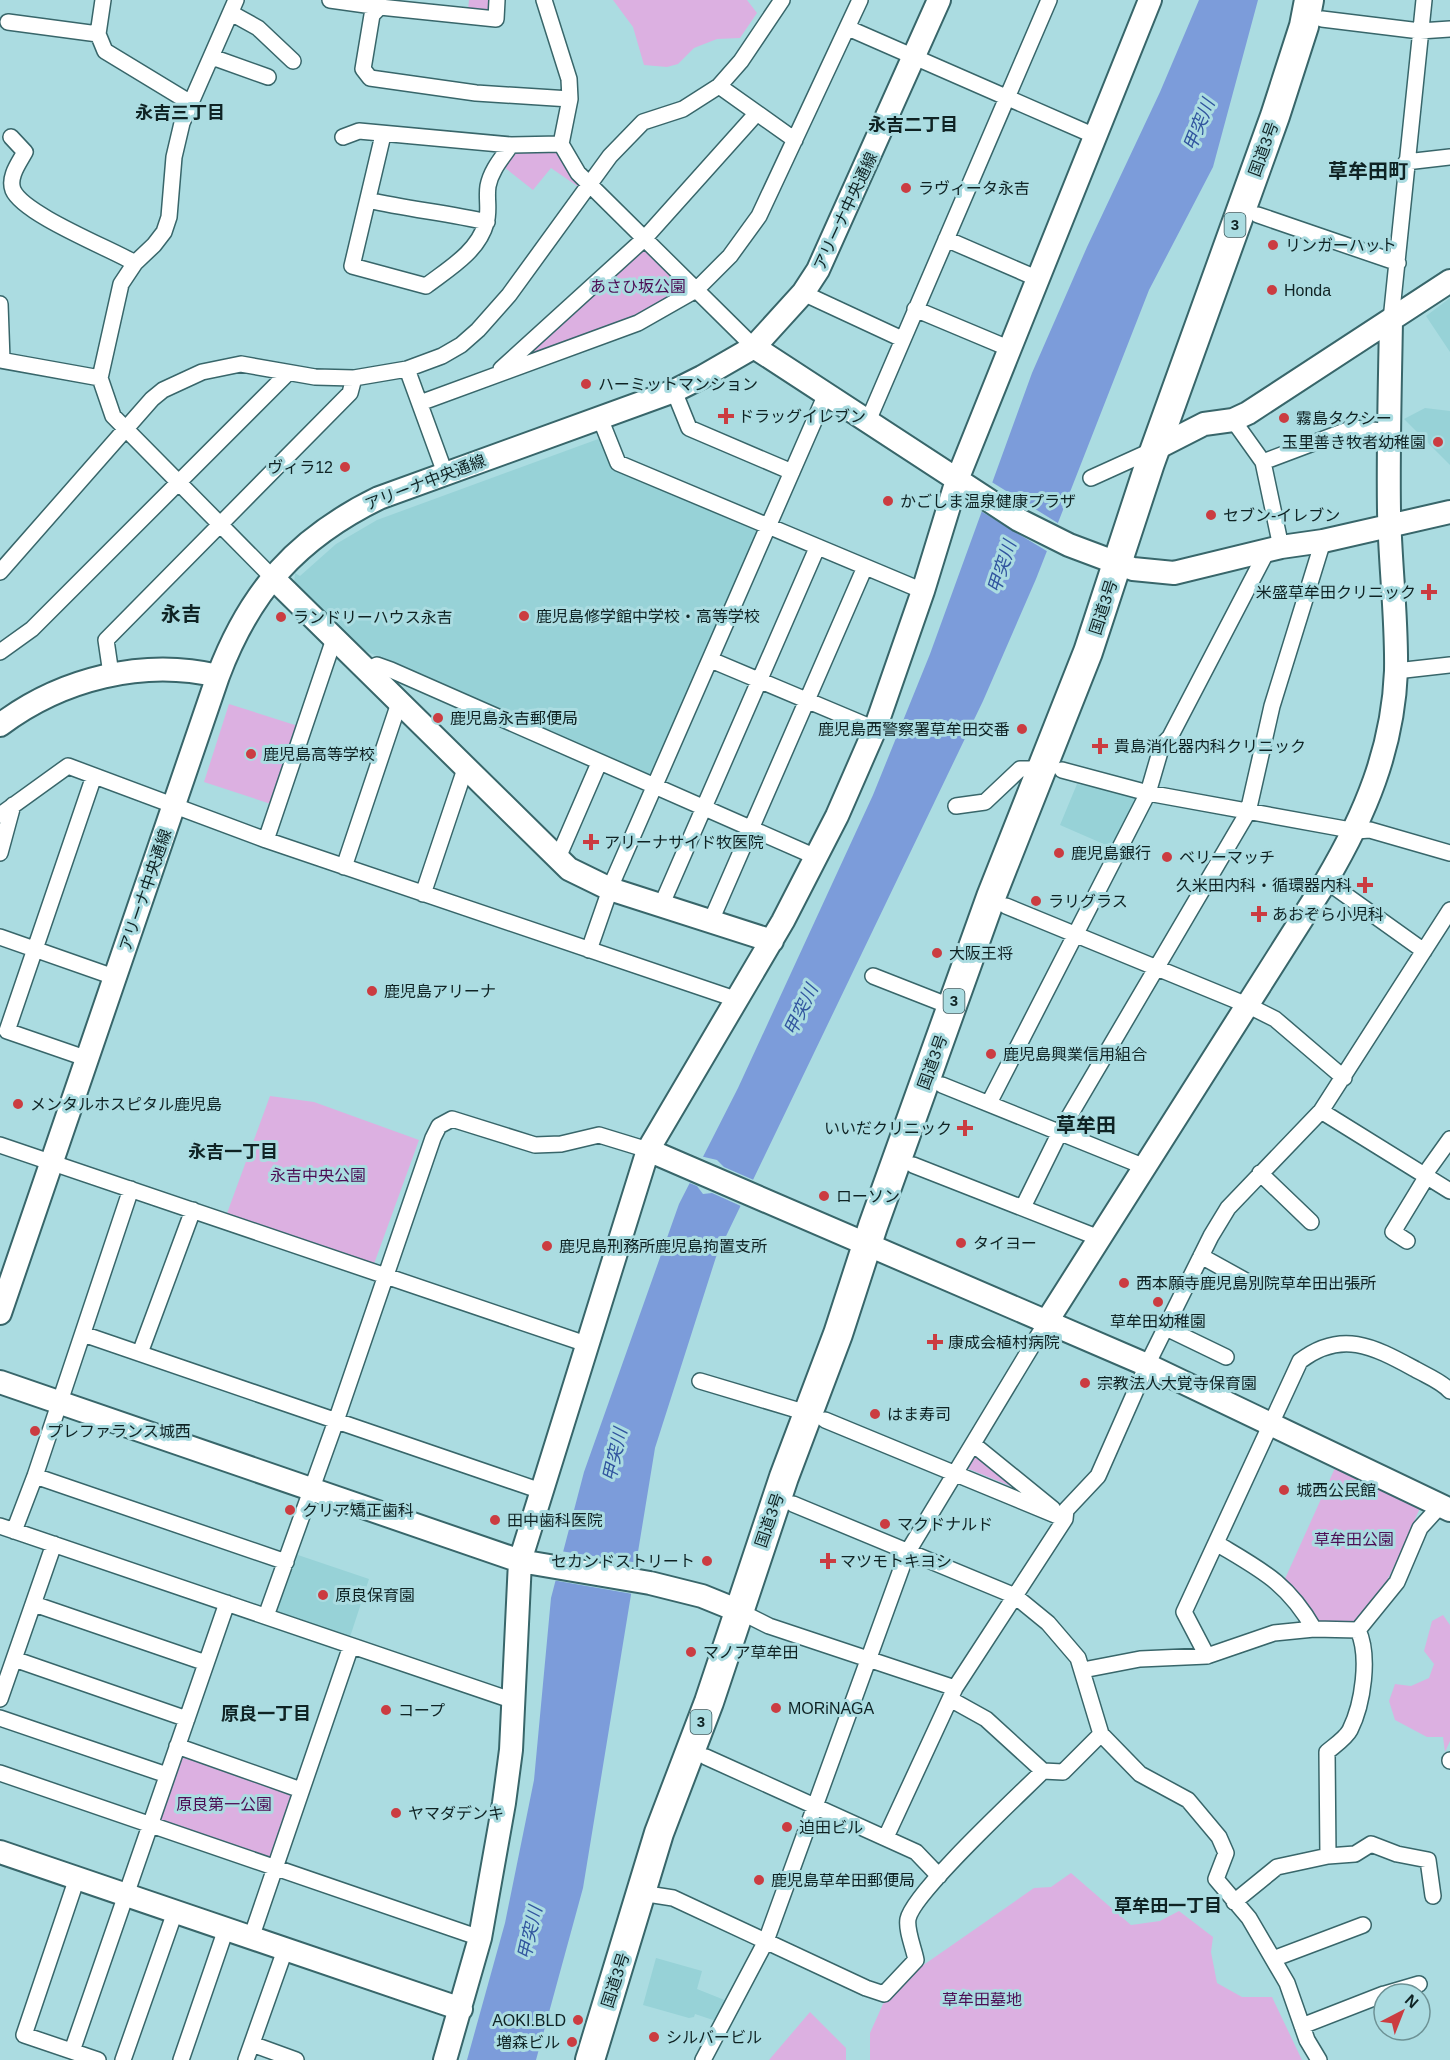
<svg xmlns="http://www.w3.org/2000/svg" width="1450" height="2060" viewBox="0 0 1450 2060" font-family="Helvetica,'Noto Sans JP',sans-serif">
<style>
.built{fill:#97d2d7}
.green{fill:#dcb0e1}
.water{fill:#7c9cda}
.pier{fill:#abdce1}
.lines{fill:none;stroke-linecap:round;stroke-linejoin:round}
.street-casing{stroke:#38666a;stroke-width:18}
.secondary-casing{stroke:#38666a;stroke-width:26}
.highway-casing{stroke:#38666a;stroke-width:32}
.street{stroke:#fff;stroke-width:15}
.secondary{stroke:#fff;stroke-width:22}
.highway{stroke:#fff;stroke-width:28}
.poi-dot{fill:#cb3c41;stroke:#abdce1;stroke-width:2}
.labels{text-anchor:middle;stroke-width:6;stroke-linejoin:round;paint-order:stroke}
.shield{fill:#abdce1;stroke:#3e5a5d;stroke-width:1.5}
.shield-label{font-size:15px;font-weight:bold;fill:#0f2324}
.street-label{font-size:16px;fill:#0f2324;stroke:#abdce1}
.poi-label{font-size:16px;fill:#0f2324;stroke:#abdce1;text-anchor:start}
.park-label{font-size:16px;fill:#4c0d54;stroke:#abdce1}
.neighbourhood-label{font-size:18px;font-weight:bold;fill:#0f2324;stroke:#abdce1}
.water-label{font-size:18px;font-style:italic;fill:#30549e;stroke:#abdce1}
.quarter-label{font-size:20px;font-weight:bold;fill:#0f2324;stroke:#abdce1}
</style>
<rect width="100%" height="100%" fill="#abdce1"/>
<path class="built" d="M1450 298V352L1426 316Z
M1425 408 1450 411V465L1404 419Z
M601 438 611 466 755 527 759 532 653 774 647 777 359 648 294 584 295 573 300 576 336 544 377 520Z
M1077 784 1136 796 1140 800 1115 849 1060 825Z
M295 1554 369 1579 349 1640 279 1616 276 1610Z
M656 1958 702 1971 697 1989 727 2001 716 2021 695 2014 694 2017 689 2018 643 2005Z"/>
<path class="green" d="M469 0H491V8L486 12 468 10Z
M613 0H747L757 13 740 38 717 39 694 48 678 64 667 67 644 65 633 27Z
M518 151H557L580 188 551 168 533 190 504 167Z
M644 249 681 286V293L639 316 536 355 530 346Z
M229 704 298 726 274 805 204 782Z
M270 1096 314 1102 419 1140 374 1264 226 1216Z
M976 1452 1032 1495 964 1467Z
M1335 1468 1420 1508C1410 1530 1376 1616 1357 1622 1345 1626 1330 1624 1319 1622L1284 1581Z
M1443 1615 1450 1625V1741L1445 1752 1443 1737H1427L1395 1720 1389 1701 1395 1684 1411 1686 1429 1678 1434 1664 1424 1651 1432 1621Z
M187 1753 294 1795 273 1856 266 1858 164 1822 159 1818 180 1756Z
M1071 1873 1131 1925 1160 1921 1179 1911 1213 1937 1211 1952 1217 1983 1242 1997H1272L1302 2060H870V2033L883 2004 922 1966 1034 1888 1051 1887Z
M810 2012 846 2048V2060H769Z"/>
<path class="water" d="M1199 0H1258L1213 167 1149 290 1036 579 983 701 716 1257 655 1448 583 1888 536 2060H467L505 1923 534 1780 551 1598 584 1472 679 1204 738 1088 873 795 930 654 1032 373 1087 247 1160 92Z"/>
<path class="pier" d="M990 481 1061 525 1050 553 979 510Z
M700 1156 717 1160 724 1167 756 1181 743 1207 712 1193 703 1194 697 1186 687 1182Z
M560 1551 639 1563 633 1594 552 1580Z"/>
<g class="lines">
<g class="street-casing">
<path id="street" d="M103 0 98 34 105 51 189 102
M236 0 182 123 174 157 169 217 164 232 154 245 135 263 121 284 100 378 113 416 272 577
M330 0 380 7
M497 0 496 19 380 7 372 15 363 69 370 78 476 93 570 99
M544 0 569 79 570 99 561 144 578 173 754 347
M231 13 258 28 293 61
M1322 19 1420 31 1450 29
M8 22 98 34
M848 28 1095 136
M212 57 268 77
M719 86 795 140
M383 135 352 266 426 286C448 269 478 252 486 223 490 211 486 198 488 186 491 170 502 158 511 145
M11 137 25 152C19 163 8 177 13 190 23 214 109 248 135 263
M343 137 359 131 511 145 561 144
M1406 162 1450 157
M368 200C407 209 447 213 487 222
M1258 215 1398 263
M946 239 1036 278
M803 293 902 339
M0 304 2 360
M915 309 1008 348
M1391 320 1424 0
M0 360 100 378
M407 369 445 473
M501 369 644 239 756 114
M674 391 689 428 792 472
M420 403 638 323 696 290 730 256 759 216 860 0
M600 418 618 463 923 591
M1233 420 1263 462 1281 547
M868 421 1049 0
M1263 462 1353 428 1391 432
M1091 478 1155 449
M0 572 152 399 163 390 202 372 241 364 315 377 354 378 407 369 442 356 461 345 478 330 509 295 610 156 643 122 683 109 719 86 741 61 782 0
M0 652 32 629 288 373
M711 660 875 729
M367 670 377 665 391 670 816 857
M1396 671 1450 665
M111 674 106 640 350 393 354 378
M1062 770 1148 793 1356 831 1370 830 1450 853
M956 806 985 802 1020 769H1044
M0 815 68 766 266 840 738 1000
M266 840 334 639
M0 853 13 805
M557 860 599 763
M344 867 399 703
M1326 881 1424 951
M423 894 465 769
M661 906 817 548
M1006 906 1247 1005 1275 1019 1344 1078
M710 923 865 567
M0 937 114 977
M589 950 613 881 826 394
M873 976 952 1007
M88 1059 7 1031 94 776
M942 1085 1145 1167
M989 1103 1148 793 1162 745 1170 737 1267 551
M1321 1111 1450 1191
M0 1145 589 1345
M913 1165 1099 1238
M1260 1173 1311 1222
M1425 1174 1450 1139
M1023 1207 1060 1132 1248 812 1272 706 1323 541
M1407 1241 1393 1232 1427 1176
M1201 1256 1246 1281
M1166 1328 1226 1357
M83 1334 541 1491
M140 1353 193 1210
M700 1381 807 1413
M825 1420 1065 1519
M973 1444 1053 1509
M35 1476 286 1562
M793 1504 1015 1596 1048 1623 1078 1658 1101 1734 1140 1774 1188 1800 1219 1837 1226 1853 1216 1879 1249 1918 1287 1983 1307 2040 1319 2060
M0 1526 514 1701
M14 1531 35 1476 131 1189
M1216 1543C1261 1570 1287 1582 1314 1629
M34 1604 206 1663
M739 1611 769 1626 955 1688
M266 1616 336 1421 433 1138 439 1126 452 1119 535 1145 561 1144 599 1135 648 1150
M1207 1656 1184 1612 1300 1361C1342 1329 1374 1347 1415 1369 1427 1376 1441 1381 1450 1391
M14 1659 187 1719
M1083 1670 1140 1659 1207 1656 1274 1633 1314 1629 1358 1630 1397 1582 1420 1528 1440 1506
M0 1699 54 1544
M950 1699 986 1719 1043 1771
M0 1718 167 1775
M177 1746 301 1790
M706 1757 916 1852 939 1876
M1450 1760V1761
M0 1773 480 1938
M886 1837 955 1688 1065 1519 1066 1510 1098 1476 1147 1365 1211 1236 1228 1208 1321 1111 1450 910
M1328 1856 1355 1854 1371 1844 1397 1854 1428 1860 1433 1896
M77 1878 24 2035 98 2060
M641 1893 673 1898 866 1988 884 1994 916 1960C914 1949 906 1930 908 1919 913 1893 1018 1796 1043 1771L1063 1772 1101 1734
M1234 1902 1277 1867 1328 1856 1327 1752C1334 1746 1346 1738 1350 1730 1363 1704 1370 1656 1358 1630
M251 1938 351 1646
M1273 1959 1363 1925
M1385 1994 1419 1984
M1302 2026 1384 1994
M252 2044 296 2060
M72 2051 227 1603
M123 2060 175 1912
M181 2060 226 1929
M246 2060 285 1950
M703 2060 766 1941 907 1553 1047 1321"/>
</g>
<g class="secondary-casing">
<path id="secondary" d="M754 347 1019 520 1069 545 1133 569 1174 573 1281 547 1323 541 1450 512
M1155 449 1204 424 1233 420 1248 413 1450 281
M272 577 569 869 610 889 772 941
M0 725C61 679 143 658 218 676
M648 1150 1147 1365 1450 1510
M0 1313 218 676C250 591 297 538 379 498L674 391 702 377 754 347 803 293 818 270 939 0
M1047 1321 1326 881C1365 815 1393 749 1396 671 1397 618 1390 564 1389 511 1388 448 1390 383 1391 320
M0 1382 520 1561 650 1583 702 1596 739 1611
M0 1852 461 2009
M445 2060 480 1938 504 1803 511 1750 520 1561 648 1150 783 921 837 816 875 729 923 591 957 480 1150 0"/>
</g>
<g class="highway-casing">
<path id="highway" d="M590 2060 659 1833 709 1702 784 1477 838 1334 873 1226 991 897 1088 652 1150 463 1275 116 1304 26 1309 0"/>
</g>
<use href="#street" class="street"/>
<use href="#secondary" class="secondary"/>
<use href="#highway" class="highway"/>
</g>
<g class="poi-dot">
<circle cx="906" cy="188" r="6"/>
<circle cx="1273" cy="245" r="6"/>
<circle cx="1272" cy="290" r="6"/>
<circle cx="586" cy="384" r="6"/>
<path d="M723 407h6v6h6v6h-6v6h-6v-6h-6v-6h6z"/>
<circle cx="1284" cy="418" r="6"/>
<circle cx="1438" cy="442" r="6"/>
<circle cx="345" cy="467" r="6"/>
<circle cx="888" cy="501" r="6"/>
<circle cx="1211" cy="515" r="6"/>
<path d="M1426 583h6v6h6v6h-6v6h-6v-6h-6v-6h6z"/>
<circle cx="524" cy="616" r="6"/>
<circle cx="281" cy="617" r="6"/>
<circle cx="438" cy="718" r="6"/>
<circle cx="1022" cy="729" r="6"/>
<path d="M1097 737h6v6h6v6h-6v6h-6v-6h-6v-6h6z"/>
<circle cx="251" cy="754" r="6"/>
<path d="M588 833h6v6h6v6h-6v6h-6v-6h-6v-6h6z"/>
<circle cx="1059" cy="853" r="6"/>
<circle cx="1167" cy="857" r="6"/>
<path d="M1362 876h6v6h6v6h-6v6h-6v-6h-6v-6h6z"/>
<circle cx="1036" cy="901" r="6"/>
<path d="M1256 905h6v6h6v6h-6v6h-6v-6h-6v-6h6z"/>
<circle cx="937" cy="953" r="6"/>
<circle cx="372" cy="991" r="6"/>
<circle cx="991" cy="1054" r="6"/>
<circle cx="18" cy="1104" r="6"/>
<path d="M962 1119h6v6h6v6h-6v6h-6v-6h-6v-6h6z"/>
<circle cx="824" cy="1196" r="6"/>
<circle cx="961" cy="1243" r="6"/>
<circle cx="547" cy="1246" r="6"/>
<circle cx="1124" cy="1283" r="6"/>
<circle cx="1158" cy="1302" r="6"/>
<path d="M932 1333h6v6h6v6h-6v6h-6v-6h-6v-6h6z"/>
<circle cx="1085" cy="1383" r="6"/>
<circle cx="875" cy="1414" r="6"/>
<circle cx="35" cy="1431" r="6"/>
<circle cx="1284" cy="1490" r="6"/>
<circle cx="290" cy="1510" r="6"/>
<circle cx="495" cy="1520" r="6"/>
<circle cx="885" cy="1524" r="6"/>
<circle cx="707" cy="1561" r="6"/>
<path d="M825 1552h6v6h6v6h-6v6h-6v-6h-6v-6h6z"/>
<circle cx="323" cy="1595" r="6"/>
<circle cx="691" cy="1652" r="6"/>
<circle cx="776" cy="1708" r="6"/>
<circle cx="386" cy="1710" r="6"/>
<circle cx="396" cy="1813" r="6"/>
<circle cx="787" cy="1827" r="6"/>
<circle cx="759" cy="1880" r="6"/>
<circle cx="578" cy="2020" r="6"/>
<circle cx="654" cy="2037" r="6"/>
<circle cx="572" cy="2042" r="6"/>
</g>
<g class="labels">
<g class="shield">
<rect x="1224.5" y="213" width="21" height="24" rx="4.5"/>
<rect x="943.5" y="989" width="21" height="24" rx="4.5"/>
<rect x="690.5" y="1710" width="21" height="24" rx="4.5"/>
</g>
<g class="shield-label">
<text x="1235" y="230">3</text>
<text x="954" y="1006">3</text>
<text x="701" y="1727">3</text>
</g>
<g class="street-label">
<text transform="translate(1263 149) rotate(-70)" y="6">国道3号</text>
<text transform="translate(845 211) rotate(-65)" y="6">アリーナ中央通線</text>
<text transform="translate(425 482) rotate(-21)" y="6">アリーナ中央通線</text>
<text transform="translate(1103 607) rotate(-72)" y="6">国道3号</text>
<text transform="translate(145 890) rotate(-71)" y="6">アリーナ中央通線</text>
<text transform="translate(932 1062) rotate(-70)" y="6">国道3号</text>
<text transform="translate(769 1520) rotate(-71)" y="6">国道3号</text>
<text transform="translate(615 1980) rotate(-72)" y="6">国道3号</text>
</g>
<g class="poi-label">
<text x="918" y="194">ラヴィータ永吉</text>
<text x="1285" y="251">リンガーハット</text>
<text x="1284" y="296">Honda</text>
<text x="598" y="390">ハーミットマンション</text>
<text x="738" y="422">ドラッグイレブン</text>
<text x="1296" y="424">霧島タクシー</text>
<text x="1426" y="448" text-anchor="end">玉里善き牧者幼稚園</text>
<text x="333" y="473" text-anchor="end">ヴィラ12</text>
<text x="900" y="507">かごしま温泉健康プラザ</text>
<text x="1223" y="521">セブン-イレブン</text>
<text x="1416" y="598" text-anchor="end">米盛草牟田クリニック</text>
<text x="536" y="622">鹿児島修学館中学校・高等学校</text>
<text x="293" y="623">ランドリーハウス永吉</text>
<text x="450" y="724">鹿児島永吉郵便局</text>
<text x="1010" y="735" text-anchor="end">鹿児島西警察署草牟田交番</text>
<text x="1114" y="752">貴島消化器内科クリニック</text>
<text x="263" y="760">鹿児島高等学校</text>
<text x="604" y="848">アリーナサイド牧医院</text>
<text x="1071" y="859">鹿児島銀行</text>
<text x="1179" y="863">ベリーマッチ</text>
<text x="1352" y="891" text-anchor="end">久米田内科・循環器内科</text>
<text x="1048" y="907">ラリグラス</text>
<text x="1272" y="920">あおぞら小児科</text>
<text x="949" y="959">大阪王将</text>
<text x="384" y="997">鹿児島アリーナ</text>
<text x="1003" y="1060">鹿児島興業信用組合</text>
<text x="30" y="1110">メンタルホスピタル鹿児島</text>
<text x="952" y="1134" text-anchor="end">いいだクリニック</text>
<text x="836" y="1202">ローソン</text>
<text x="973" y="1249">タイヨー</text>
<text x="559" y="1252">鹿児島刑務所鹿児島拘置支所</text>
<text x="1136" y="1289">西本願寺鹿児島別院草牟田出張所</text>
<text x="1158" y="1327" text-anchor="middle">草牟田幼稚園</text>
<text x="948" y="1348">康成会植村病院</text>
<text x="1097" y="1389">宗教法人大覚寺保育園</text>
<text x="887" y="1420">はま寿司</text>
<text x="47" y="1437">プレファランス城西</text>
<text x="1296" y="1496">城西公民館</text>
<text x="302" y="1516">クリア矯正歯科</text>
<text x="507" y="1526">田中歯科医院</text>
<text x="897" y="1530">マクドナルド</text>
<text x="695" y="1567" text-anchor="end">セカンドストリート</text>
<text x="840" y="1567">マツモトキヨシ</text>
<text x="335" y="1601">原良保育園</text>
<text x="703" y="1658">マノア草牟田</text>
<text x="788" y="1714">MORiNAGA</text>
<text x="398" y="1716">コープ</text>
<text x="408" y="1819">ヤマダデンキ</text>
<text x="799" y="1833">迫田ビル</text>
<text x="771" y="1886">鹿児島草牟田郵便局</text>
<text x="566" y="2026" text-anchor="end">AOKI.BLD</text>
<text x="666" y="2043">シルバービル</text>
<text x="560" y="2048" text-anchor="end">増森ビル</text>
</g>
<g class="park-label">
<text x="638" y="292">あさひ坂公園</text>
<text x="318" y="1181">永吉中央公園</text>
<text x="1354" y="1545">草牟田公園</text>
<text x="224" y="1810">原良第一公園</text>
<text x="982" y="2005">草牟田墓地</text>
</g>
<g class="neighbourhood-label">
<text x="180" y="119">永吉三丁目</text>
<text x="913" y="131">永吉二丁目</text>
<text x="233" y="1158">永吉一丁目</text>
<text x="266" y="1720">原良一丁目</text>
<text x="1168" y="1912">草牟田一丁目</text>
</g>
<g class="water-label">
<text transform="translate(1199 125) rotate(-68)" y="6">甲突川</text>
<text transform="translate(1002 567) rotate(-72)" y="6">甲突川</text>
<text transform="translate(801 1010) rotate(-64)" y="6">甲突川</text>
<text transform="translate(615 1455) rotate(-77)" y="6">甲突川</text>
<text transform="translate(530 1933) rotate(-77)" y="6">甲突川</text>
</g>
<g class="quarter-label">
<text x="1368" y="178">草牟田町</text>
<text x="181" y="621">永吉</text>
<text x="1086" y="1132">草牟田</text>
</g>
</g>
<g transform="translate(1402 2012) rotate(42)"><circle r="28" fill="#abdce1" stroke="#6d9295" stroke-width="1.5"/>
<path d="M0-4.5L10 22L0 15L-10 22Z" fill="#cb3c41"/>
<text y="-9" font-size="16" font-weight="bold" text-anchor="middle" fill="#0f2324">N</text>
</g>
</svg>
